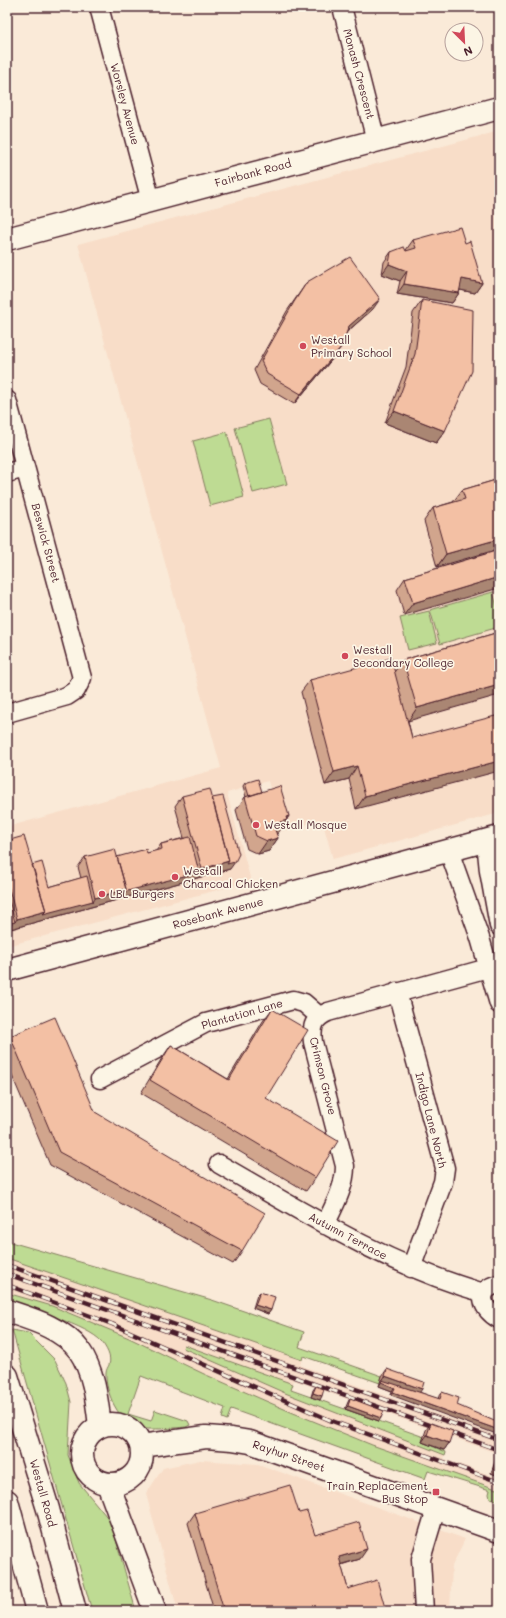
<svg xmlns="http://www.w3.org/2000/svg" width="506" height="1618" viewBox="0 0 506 1618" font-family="Mali,sans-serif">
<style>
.built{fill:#f8ddc8}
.green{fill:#bedb93;stroke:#847d5f}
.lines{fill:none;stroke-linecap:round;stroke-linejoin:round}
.street-casing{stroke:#4a1f2b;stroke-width:21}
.secondary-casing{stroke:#4a1f2b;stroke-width:25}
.primary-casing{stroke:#4a1f2b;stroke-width:25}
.street{stroke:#fcf5e5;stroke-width:18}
.secondary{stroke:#fcf5e5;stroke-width:22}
.primary{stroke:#fcf5e5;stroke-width:22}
.rail-casing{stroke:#4a1f2b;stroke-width:4.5}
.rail{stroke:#fcf5e5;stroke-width:3;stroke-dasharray:9;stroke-linecap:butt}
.wall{fill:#d1a58d;stroke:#4a1f2b}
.shaded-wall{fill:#aa8673;stroke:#4a1f2b}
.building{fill:#f3c0a4;stroke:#4a1f2b}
.poi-dot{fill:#d1495b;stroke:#fcf5e5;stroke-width:1.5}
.labels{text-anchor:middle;stroke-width:3.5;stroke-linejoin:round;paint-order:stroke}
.street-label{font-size:11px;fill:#4a1f2b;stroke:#fcf5e5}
.poi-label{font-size:11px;fill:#4a1f2b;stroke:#fcf5e5;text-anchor:start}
</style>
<rect width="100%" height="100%" fill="#faead8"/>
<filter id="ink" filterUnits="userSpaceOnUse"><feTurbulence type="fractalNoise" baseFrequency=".025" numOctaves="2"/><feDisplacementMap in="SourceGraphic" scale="8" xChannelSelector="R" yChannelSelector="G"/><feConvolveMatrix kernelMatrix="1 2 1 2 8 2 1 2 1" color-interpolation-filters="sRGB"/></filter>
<g filter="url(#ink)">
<path class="built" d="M499 131V813L333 859 322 820 282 831 268 781 227 793 251 881 7 946V827L221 768 78 244Z
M7 1258 302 1360 300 1365 499 1436V1454L294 1380 293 1384 184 1345V1348L285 1393 445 1455 444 1459 499 1478V1490L372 1445 291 1412 204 1374 129 1338 52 1306 7 1293Z
M200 1460 258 1464 465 1539 452 1566 450 1611H178L146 1494 163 1468Z"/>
<path class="green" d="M269 419 287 484 253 493 235 428Z
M227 432 244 497 210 506 193 441Z
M493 592 499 614V627L440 644 430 610Z
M429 611 437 643 408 650 400 618Z
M7 1241 212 1300 304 1332 299 1347 382 1376 380 1383 303 1356 302 1360 7 1258Z
M7 1293 52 1306 129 1338 204 1374 291 1412 372 1445 499 1490V1501L490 1498 489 1494 490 1490 428 1471 425 1479 231 1409 227 1420 222 1418 225 1408 141 1376 128 1414 151 1421 155 1410 188 1421 190 1425 186 1427C174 1428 138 1432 129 1425 123 1420 118 1412 114 1405 110 1397 105 1383 106 1373 106 1370 108 1367 109 1365 112 1357 106 1348 102 1342 88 1325 29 1309 7 1302Z
M12 1330 28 1333 55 1360 66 1383 71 1402 68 1455 79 1483 111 1522 136 1611H92Z
M184 1345 293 1384 291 1390 424 1437 422 1442 446 1452 445 1455 285 1393 183 1348Z"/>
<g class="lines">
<g class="street-casing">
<path id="street" d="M99 7 151 201
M342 7 376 141
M7 400 82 678 76 690 67 696 7 713
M7 473 25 468
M486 841 489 871 499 926
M449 851 480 938 499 1004
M397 992 445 1168 443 1182 411 1268
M100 1079 206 1023 293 1000 304 1003 319 1016
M219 1164C304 1213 389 1266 484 1293
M325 1225C334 1206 345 1187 345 1166L313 1042C311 1026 314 1018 328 1012L499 965
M499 1284C474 1289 482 1310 499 1319
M424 1611 421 1559 436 1509"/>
</g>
<g class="secondary-casing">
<path id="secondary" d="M7 239 499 108
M7 970 499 837
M7 1311C31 1319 63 1328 79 1350 94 1371 97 1401 100 1426
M82 1454a30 30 0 1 1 60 0a30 30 0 1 1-60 0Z
M141 1446 206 1437 232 1439 250 1442 499 1531
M108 1484 155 1611"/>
</g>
<g class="primary-casing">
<path id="primary" d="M7 1376 48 1509 75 1611
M7 1501 37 1611"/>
</g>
<use href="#street" class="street"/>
<use href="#secondary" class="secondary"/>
<use href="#primary" class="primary"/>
<g class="rail-casing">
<path id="rail" d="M7 1265 499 1440
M7 1274 499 1450
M7 1285 112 1324 332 1421 499 1482"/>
</g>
<use href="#rail" class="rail"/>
</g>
<path class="wall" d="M413 240 465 243 482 283 475 293 460 290 459 293 452 303 397 294 400 281 382 274 384 262 391 252 406 251V250Z
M307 282 373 309 347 332 334 357 294 404 260 384 254 370 287 311Z
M422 300 445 431 436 443 385 423 406 367 413 313Z
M499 479 437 567 424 521 433 508 453 502 462 490Z
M499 550 404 615 397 590 405 578Z
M499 632 408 721 412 738 356 809 349 779 325 785 301 692 310 680 395 671 403 660Z
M245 783 262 792 289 816 278 833H276L278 838 269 851 258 854 247 849 236 810 245 797H246L243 786Z
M182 796 230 869 7 930V843L10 840 32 865 49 887 81 878 78 867 85 857H117L147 853 156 851 161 844 184 838 175 806Z
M272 1009 266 1098 315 1178 306 1191 141 1093 162 1058 171 1045 228 1079 263 1021Z
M10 1036 95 1112 242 1251 233 1264 50 1165 7 1064V1040Z
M260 1292 271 1310 268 1314 253 1308 257 1295Z
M387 1369 419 1392 438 1399 439 1396 442 1392 457 1405 391 1395 392 1391 379 1386 382 1376Z
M316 1386 320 1400 311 1397 313 1390Z
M350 1398 379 1421 345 1409 348 1402Z
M431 1423 449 1443 444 1450 422 1442 426 1430Z
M499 1452V1476L491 1473 497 1456Z
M195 1513H299L315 1535 360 1559 341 1565 348 1589 386 1611H214L188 1523Z"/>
<path class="shaded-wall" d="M389 264 407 271 400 281 382 274Z
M462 279 482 283 475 293 455 289Z
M404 284 459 293 452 303 397 294Z
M380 299 373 309 342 336 349 326Z
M341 347 334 357 294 404 301 394Z
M394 411 445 431 436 443 385 423Z
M499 539V549L437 567 446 554Z
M499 577V588L404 615 413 603Z
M499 685V695L408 721 417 708Z
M499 761V771L356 809 365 796Z
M357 766 349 779 325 785 334 772Z
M289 816 286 820H287L278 833 276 834 274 827 286 817Z
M278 838 269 851 258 854 267 841Z
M229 861 235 862 230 869 7 930V924L15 922 17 919 46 911 93 901 95 898 126 889 199 872 202 869Z
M255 1305 271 1310 268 1314 253 1308Z
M385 1376 422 1389 417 1396 394 1388 392 1391 379 1386Z
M393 1392 499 1430V1435L391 1395Z
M313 1393 322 1396 320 1400 311 1397Z
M348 1406 381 1418 379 1421 345 1409Z
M427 1435 449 1443 444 1450 422 1442Z
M493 1469 499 1472V1476L491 1473Z
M367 1549 360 1559 332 1567 339 1557Z"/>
<path class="building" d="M460 227 465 243 470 241 482 283 462 279 459 293 404 284 407 271 389 264 391 252 404 247 406 251 416 248 413 240Z
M350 257 380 299 349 326 341 347 301 394 267 374 261 361 294 302 307 282Z
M422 300 473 310 472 371 445 431 394 411 415 354Z
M499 479V539L446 554 433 508 465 499 462 490Z
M499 550V577L413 603 405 578Z
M499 632V685L417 708 403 660Z
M391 658 412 738 499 715V761L365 796 357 766 334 772 310 680Z
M258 779 262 792 249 796 245 783Z
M280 786 289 816 286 817 287 820 280 822 281 825 274 827 278 838 267 841 256 836 245 797Z
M210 789 229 861 202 869 182 796Z
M223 796 239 854 235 862 227 864 229 861 212 798Z
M24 836 46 911 17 919 7 881V843H11L10 840Z
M190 837 199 872 124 892 126 889 117 857 146 849 147 853 162 849 161 844Z
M115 849 126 889 95 898 85 857Z
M42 862 49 887 87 876 93 901 43 914 46 911 32 865Z
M7 893 15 922 7 924Z
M272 1009 308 1030 266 1098 338 1141 315 1178 150 1080 171 1045 229 1080Z
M55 1017 95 1112 265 1213 242 1251 59 1152 10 1036Z
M260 1292 275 1297 271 1310 255 1305Z
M387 1369 424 1382 422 1389 385 1376Z
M382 1380 440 1399 442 1392 459 1398 457 1405 499 1423V1430L393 1392 395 1388 381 1382Z
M316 1386 324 1389 322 1396 313 1393Z
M350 1398 384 1411 381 1418 348 1406Z
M431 1423 453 1431 449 1443 427 1435Z
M499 1453V1472L493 1469Z
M290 1485 299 1513 307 1511 315 1535 359 1522 367 1549 339 1557 348 1589 377 1580 386 1611H224L195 1513Z"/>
</g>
<g class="poi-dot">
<circle cx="303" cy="346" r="4"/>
<circle cx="345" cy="656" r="4"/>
<circle cx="256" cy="825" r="4"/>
<circle cx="175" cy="877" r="4"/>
<circle cx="102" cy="894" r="4"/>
<rect x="432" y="1488" width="8" height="8" rx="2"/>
</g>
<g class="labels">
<g class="street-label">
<text transform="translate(359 74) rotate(75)" y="4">Monash Crescent</text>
<text transform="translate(125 104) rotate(75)" y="4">Worsley Avenue</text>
<text transform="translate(253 173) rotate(-15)" y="4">Fairbank Road</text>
<text transform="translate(46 543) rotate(75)" y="4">Beswick Street</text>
<text transform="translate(218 913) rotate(-15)" y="4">Rosebank Avenue</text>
<text transform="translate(242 1014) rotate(-16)" y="4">Plantation Lane</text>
<text transform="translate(323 1076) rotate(76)" y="4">Crimson Grove</text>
<text transform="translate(431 1120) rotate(76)" y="4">Indigo Lane North</text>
<text transform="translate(348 1236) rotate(28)" y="4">Autumn Terrace</text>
<text transform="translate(289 1456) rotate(19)" y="4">Rayhur Street</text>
<text transform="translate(43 1493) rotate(74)" y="4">Westall Road</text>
</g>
<g class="poi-label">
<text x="311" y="344">Westall<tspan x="311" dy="13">Primary School</tspan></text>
<text x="353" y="654">Westall<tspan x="353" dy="13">Secondary College</tspan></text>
<text x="264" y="829">Westall Mosque</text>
<text x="183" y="875">Westall<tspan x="183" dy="13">Charcoal Chicken</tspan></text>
<text x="110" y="898">LBL Burgers</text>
<text x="428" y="1490" text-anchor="end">Train Replacement<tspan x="428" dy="13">Bus Stop</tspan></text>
</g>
</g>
<rect width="506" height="1618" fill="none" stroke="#fcf5e5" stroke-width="24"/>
<rect x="12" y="12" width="482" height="1594" fill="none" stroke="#4a1f2b" stroke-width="1.5" filter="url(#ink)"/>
<g transform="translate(464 42) rotate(156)"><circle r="19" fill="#fcf5e5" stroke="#b59f9b"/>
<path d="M0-3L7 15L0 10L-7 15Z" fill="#d1495b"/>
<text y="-6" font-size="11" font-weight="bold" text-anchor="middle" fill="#4a1f2b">N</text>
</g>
</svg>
